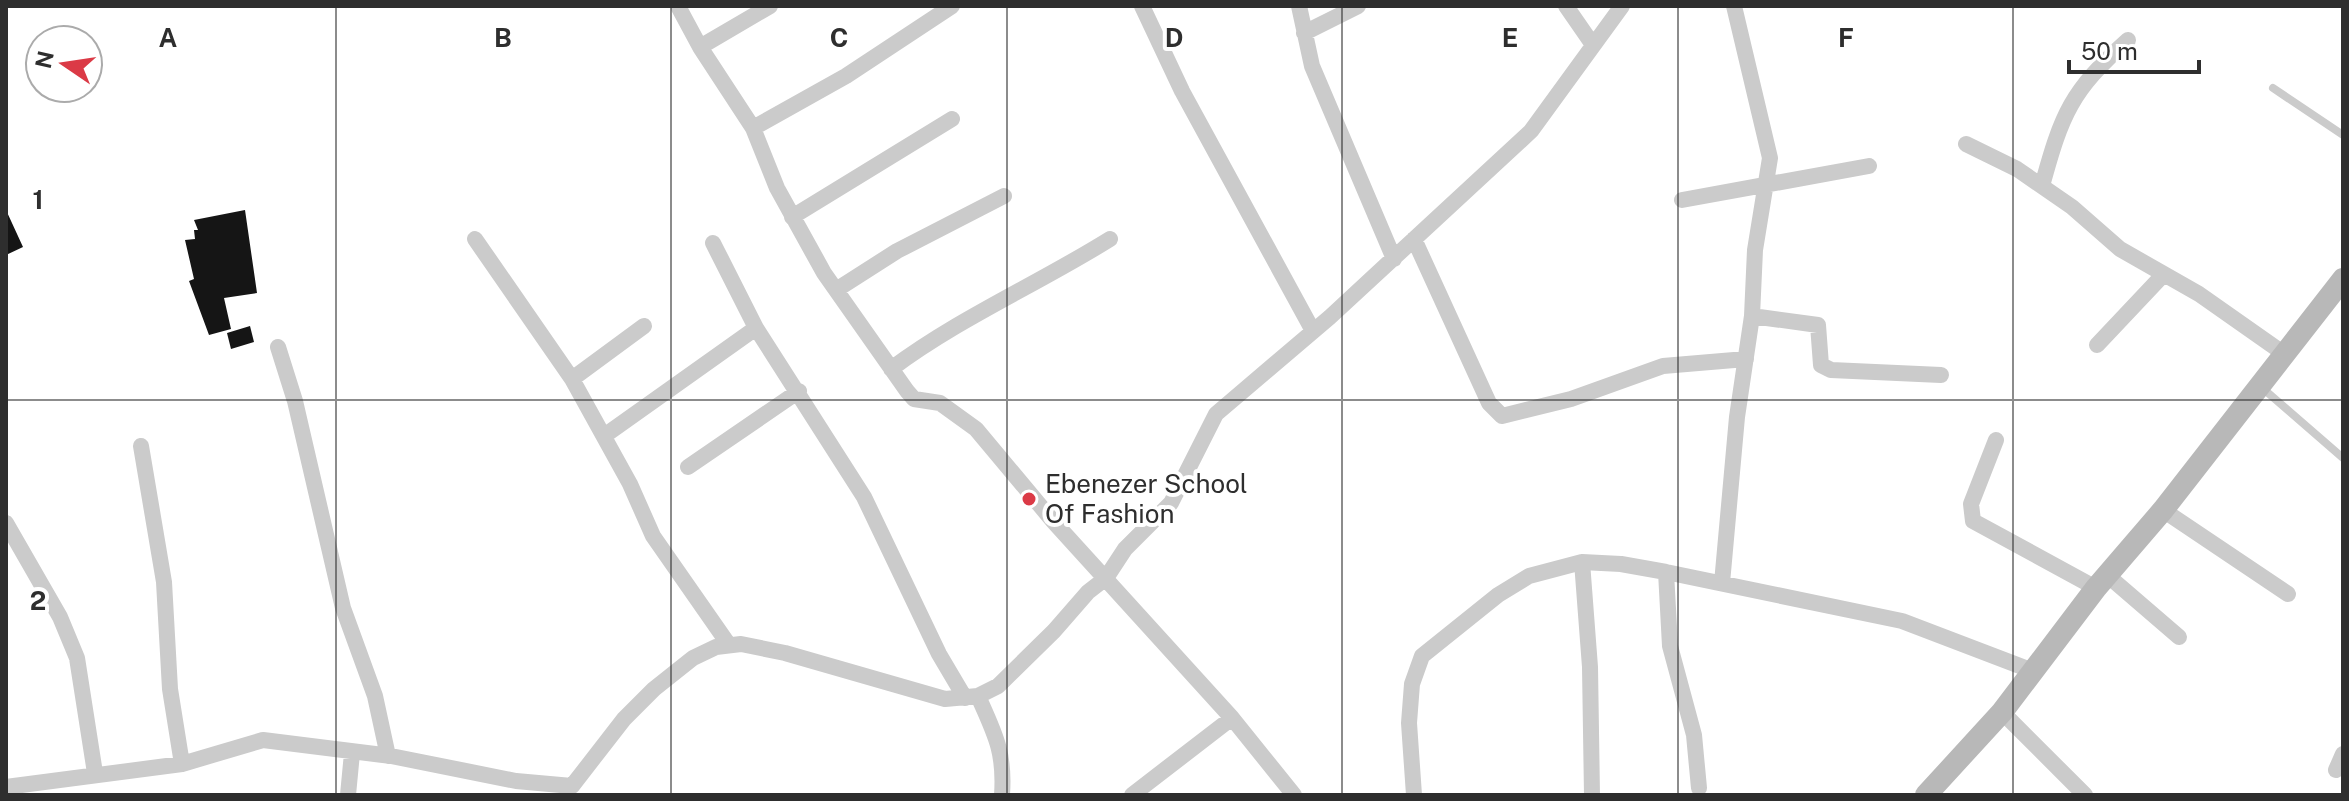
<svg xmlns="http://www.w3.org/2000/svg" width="2349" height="801" viewBox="0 0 2349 801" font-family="'Public Sans',sans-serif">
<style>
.building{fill:#151515}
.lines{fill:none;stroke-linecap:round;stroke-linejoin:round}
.lane{stroke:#cbcbcb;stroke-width:8}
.street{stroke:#cbcbcb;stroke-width:16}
.secondary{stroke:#b8b8b8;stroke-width:22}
.grid{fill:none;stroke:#2e2e2e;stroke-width:2;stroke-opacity:0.55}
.poi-dot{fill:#db3a46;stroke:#fff;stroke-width:3}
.labels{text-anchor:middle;stroke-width:8;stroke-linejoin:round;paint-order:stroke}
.poi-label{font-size:26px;fill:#2e2e2e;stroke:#fff;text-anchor:start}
.grid-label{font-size:26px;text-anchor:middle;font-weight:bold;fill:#2e2e2e;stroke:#fff;stroke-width:8;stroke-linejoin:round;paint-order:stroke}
</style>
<rect width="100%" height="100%" fill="#fff"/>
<path class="building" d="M6 210 23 247 6 255Z
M245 210 257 293 224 298 231 329 209 335 189 281 194 279 185 240 195 239 194 230H198L194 220Z
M250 326 254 342 231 349 227 333Z"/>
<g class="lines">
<path class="lane" d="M2273 88 2343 135
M2260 386 2343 458"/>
<path class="street" d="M1142 6 1182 91 1313 331
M1299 6 1312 66 1394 259
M1566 6 1593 45
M679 8 700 47 753 128 777 188 824 273 907 391 914 399 940 403 976 429 1053 521 1232 718 1294 795
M1304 33 1358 6
M700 47 770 6
M753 128 846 76 952 6
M1966 144 2017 169 2072 207 2120 249 2199 294 2283 353
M2042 186C2062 113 2071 91 2128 40
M1682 200 1869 166
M792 217 952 119
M475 239 572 379 630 484 653 536 729 645
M1414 239 1489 403 1502 416 1571 399 1663 366 1746 359
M713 243 756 328 864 497 939 654 965 698
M836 290 897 251 1004 196
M1752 316 1818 325 1821 365 1831 370 1941 375
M2097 345 2164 274
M278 347 295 401 343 608 375 696 388 756
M891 369C959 318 1038 284 1110 239
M572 379 644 326
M604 436 756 328
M1996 440 1971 504 1973 521 2096 588
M141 446 164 582 170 689 182 764
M688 467 799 391
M2163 510 2288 594
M6 523 60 617 77 658 95 773
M1582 562 1590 667 1592 795
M1666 572 1670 646 1694 735 1699 788
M2107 575 2179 637
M1722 583 1737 417 1752 316 1755 250 1770 158 1734 6
M978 696C995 734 1005 752 1002 795
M2002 712 2085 795
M2336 770 2343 754
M6 787 182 764 263 740 391 756 516 781 572 786 624 719 654 689 693 658 716 647 741 644 785 653 945 699 978 696 998 686 1054 631 1088 592 1106 578 1125 549 1171 503 1216 414 1330 317 1531 131 1622 6
M348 795 352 753
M1132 795 1232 718
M1414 795 1409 723 1412 684 1422 656 1498 595 1529 576 1582 562 1621 564 1666 572 1902 621 2033 671"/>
<path class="secondary" d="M1926 795 2002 712 2096 588 2163 510 2343 279"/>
</g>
<path class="grid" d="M336 6V795M671 6V795M1007 6V795M1342 6V795M1678 6V795M2013 6V795M6 400H2343"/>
<circle class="poi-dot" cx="1029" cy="499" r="8"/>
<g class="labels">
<g class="poi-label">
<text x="1045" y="493">Ebenezer School<tspan x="1045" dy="30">Of Fashion</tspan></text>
</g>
</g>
<g class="grid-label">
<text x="168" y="47">A</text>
<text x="503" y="47">B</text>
<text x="839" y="47">C</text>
<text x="1174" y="47">D</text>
<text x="1510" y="47">E</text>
<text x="1846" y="47">F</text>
<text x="38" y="209">1</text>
<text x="38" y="610">2</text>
</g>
<rect width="2349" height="801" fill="none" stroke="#2e2e2e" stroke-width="16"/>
<g transform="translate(64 64) rotate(283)"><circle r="38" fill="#ffffff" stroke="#ababab" stroke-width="2"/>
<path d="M0-6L14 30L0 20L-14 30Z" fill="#db3a46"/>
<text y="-12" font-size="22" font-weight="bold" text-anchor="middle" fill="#2e2e2e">N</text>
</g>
<path d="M2069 60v12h130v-12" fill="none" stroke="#2e2e2e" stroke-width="4"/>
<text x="2081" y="60" font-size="24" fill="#2e2e2e" stroke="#ffffff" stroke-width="6" paint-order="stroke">50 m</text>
</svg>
